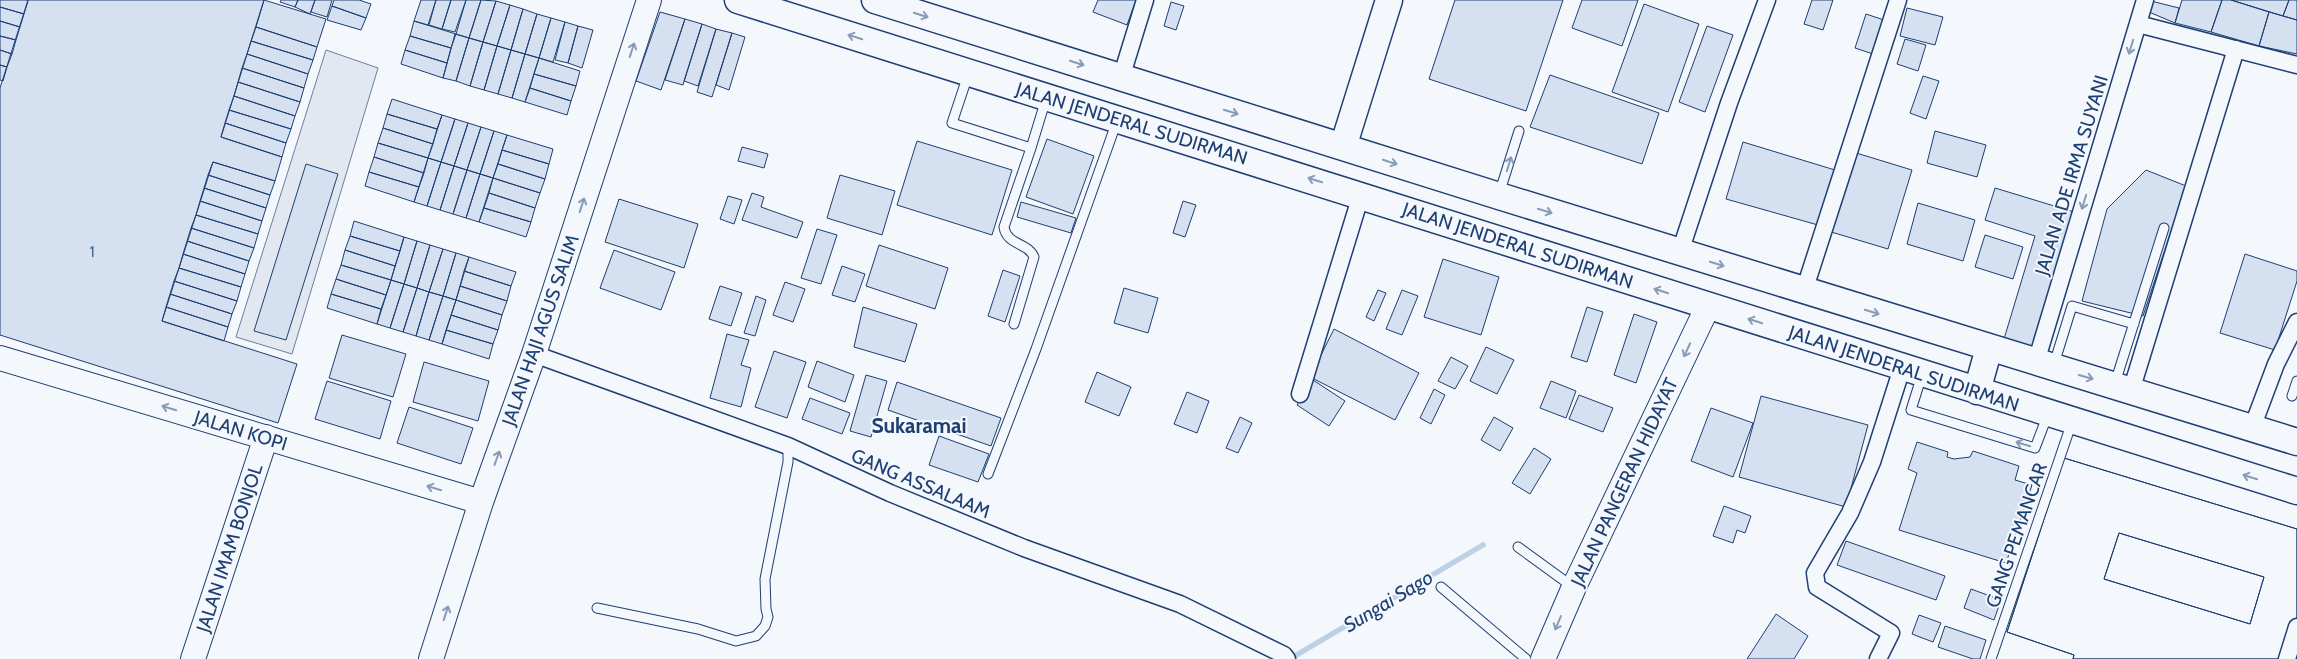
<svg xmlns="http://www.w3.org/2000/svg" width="2297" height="659" viewBox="0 0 2297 659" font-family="Cabin,sans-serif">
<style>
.parking{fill:#e3e8f0;stroke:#687fa3}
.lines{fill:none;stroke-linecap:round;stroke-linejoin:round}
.stream{stroke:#bed0e5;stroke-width:5.5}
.building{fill:#d5e0f0;stroke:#1d3f73;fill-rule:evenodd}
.lane-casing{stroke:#1d3f73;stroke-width:11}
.street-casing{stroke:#1d3f73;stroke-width:19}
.secondary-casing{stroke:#1d3f73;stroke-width:26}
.primary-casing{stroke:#1d3f73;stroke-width:29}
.lane{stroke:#f4f7fb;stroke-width:9}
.street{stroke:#f4f7fb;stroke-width:16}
.secondary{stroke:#f4f7fb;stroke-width:24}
.primary{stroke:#f4f7fb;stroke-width:26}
.oneway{stroke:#889bb7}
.labels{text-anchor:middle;stroke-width:4;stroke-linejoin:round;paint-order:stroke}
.number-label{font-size:16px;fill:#4b6792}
.street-label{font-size:19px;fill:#1d3f73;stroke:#f4f7fb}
.water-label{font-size:20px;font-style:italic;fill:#1d3f73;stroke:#f4f7fb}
.quarter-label{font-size:21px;font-weight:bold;fill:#1d3f73;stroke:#f4f7fb}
</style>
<rect width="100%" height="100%" fill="#f4f7fb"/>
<path class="parking" d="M326 50 378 68 292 354 236 337Z"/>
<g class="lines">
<path class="stream" d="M1293 657 1483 545"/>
</g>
<path class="building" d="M0 0H26L28 1 24 14 0 7Z
M28 0H264L221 137 282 157 275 181 213 162 162 321 297 364 278 423 0 335V88Z
M264 0 326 19 317 47 256 27Z
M281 0H298L295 7 280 2Z
M298 0H315L310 14 295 7Z
M315 0H332L327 17 311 12Z
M334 0H359L371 4 366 18 332 6Z
M421 0H436L428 25 414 21Z
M436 0H451L442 29 429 25Z
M451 0H466L455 32 442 29Z
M466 0H481L469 38 456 34Z
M481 0 496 1 483 42 469 38Z
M1098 0H1136L1127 25 1093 12Z
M1455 0H1563L1526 111 1429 79Z
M1582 0H1638L1622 46 1572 28Z
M1812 0H1833L1823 30 1804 24Z
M2182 0H2222L2211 32 2175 23Z
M2222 0H2231L2269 12 2259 46 2211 32Z
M2231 0H2289L2283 16Z
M2289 0H2297V20L2283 16Z
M496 1 510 5 497 46 483 42Z
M2151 1 2179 8 2175 23 2149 12Z
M1171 2 1184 6 1176 30 1164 26Z
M1644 4 1699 24 1668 112 1612 92Z
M510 5 523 9 511 50 497 46Z
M332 6 366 18 361 30 327 20Z
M0 7 24 14 20 27 0 21Z
M1907 8 1943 17 1935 45 1900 36Z
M523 9 537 14 525 54 511 50Z
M660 12 685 19 661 90 636 81Z
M2269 12 2297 20V54L2259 46Z
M537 14 551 18 539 58 525 54Z
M1866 14 1887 21 1876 55 1855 48Z
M551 18 565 22 553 62 539 58Z
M685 19 702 24 683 85 665 80Z
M0 21 20 27 16 40 0 36Z
M414 21 456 34 451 48 410 36Z
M565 22 578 26 568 63 555 60Z
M702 24 716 29 698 86 684 81Z
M578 26 593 30 582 68 568 63Z
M1707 26 1733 35 1705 112 1679 102Z
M256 27 317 47 313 60 251 41Z
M716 29 732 33 712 97 697 92Z
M732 33 745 37 729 90 716 85Z
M455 34 469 38 456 81 443 78Z
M0 36 16 40 12 54 0 50Z
M410 36 451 48 447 63 405 50Z
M469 38 483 42 470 86 456 81Z
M1905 39 1926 45 1918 71 1897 64Z
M251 41 313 60 308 74 247 54Z
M483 42 497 46 484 90 470 86Z
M497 46 511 50 498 94 484 90Z
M0 50 12 54 7 67 0 65Z
M405 50 447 63 443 78 401 64Z
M511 50 525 54 512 98 498 94Z
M247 54 308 74 304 88 242 68Z
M525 54 539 58 525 102 512 98Z
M539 58 580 71 576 86 534 74Z
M0 65 7 67 3 81 0 80Z
M242 68 304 88 300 102 238 82Z
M534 74 576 86 571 101 530 88Z
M1550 75 1659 113 1642 164 1530 127Z
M1923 76 1939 81 1926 119 1910 113Z
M238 82 300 102 295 116 234 96Z
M530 88 571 101 567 115 525 102Z
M234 96 295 116 291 129 229 110Z
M392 99 442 115 437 129 387 114Z
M229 110 291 129 286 143 225 123Z
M387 114 437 129 433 144 383 128Z
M442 115 455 119 441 162 428 158Z
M455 119 468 123 454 166 441 162Z
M225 123 286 143 282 157 221 137Z
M468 123 481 127 467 170 454 166Z
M481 127 494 131 480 174 467 170Z
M383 128 433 144 428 158 378 143Z
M494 131 507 135 493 178 480 174Z
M1935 131 1986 145 1977 177 1927 163Z
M507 135 553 149 549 164 502 150Z
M1047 139 1094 156 1073 214 1026 197Z
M917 141 1012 170 992 235 897 205Z
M1743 142 1835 170 1818 225 1726 199Z
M378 143 428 158 424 173 374 157Z
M742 147 768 154 764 168 738 161Z
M502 150 549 164 545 179 498 164Z
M1853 152 1912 170 1888 249 1828 231Z
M374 157 424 173 419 187 369 172Z
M428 158 441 162 427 206 414 202Z
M213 162 275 181 270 195 208 175Z
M441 162 454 166 440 210 427 206Z
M306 164 338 174 286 340 254 331Z
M498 164 545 179 540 193 493 178Z
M454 166 467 170 453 214 440 210Z
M467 170 480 174 466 218 453 214Z
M2146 170 2186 186 2143 316 2082 301 2107 209Z
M369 172 419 187 414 202 365 186Z
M480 174 493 178 479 222 466 218Z
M208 175 270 195 266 208 204 188Z
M840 175 895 191 882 235 827 218Z
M493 178 540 193 535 208 489 193Z
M204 188 266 208 262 221 200 201Z
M1995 188 2074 212 2033 348 2004 339 2035 236 1985 220Z
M489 193 535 208 531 222 484 208Z
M752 193 764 197 761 207 803 222 797 238 742 220Z
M728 196 742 200 734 224 720 219Z
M619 199 698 224 684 268 605 242Z
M200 201 262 221 258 234 196 215Z
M1183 201 1196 205 1185 237 1173 233Z
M1021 202 1076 218 1071 233 1017 217Z
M1918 203 1975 220 1963 261 1907 244Z
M484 208 531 222 526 237 479 222Z
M196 215 258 234 254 248 191 228Z
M354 221 404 237 400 251 350 236Z
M191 228 254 248 249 261 187 241Z
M817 229 837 235 821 284 801 278Z
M1985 235 2023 247 2013 279 1975 267Z
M350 236 400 251 395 266 345 250Z
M404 237 417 241 404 284 391 280Z
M187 241 249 261 245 274 183 254Z
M417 241 430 245 417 288 404 284Z
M430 245 443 249 429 292 417 288Z
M879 245 948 268 935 309 866 286Z
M443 249 456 253 443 296 429 292Z
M345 250 395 266 391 280 341 265Z
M614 250 675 272 661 310 600 288Z
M456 253 469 257 456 300 443 296Z
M183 254 245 274 241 287 179 268Z
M2245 254 2297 271V281L2275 350 2220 333Z
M469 257 516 272 511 286 464 271Z
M1443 259 1499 277 1481 335 1424 317Z
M341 265 391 280 386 295 336 279Z
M842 266 865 274 855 302 832 295Z
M179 268 241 287 237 301 174 281Z
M1003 270 1020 276 1005 322 988 316Z
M464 271 511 286 507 301 460 286Z
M336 279 386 295 381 309 331 294Z
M391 280 404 284 390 328 377 324Z
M174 281 237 301 232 314 170 294Z
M785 282 805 289 793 322 773 315Z
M404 284 417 288 403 332 390 328Z
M460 286 507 301 502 315 456 300Z
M720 286 742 293 731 326 709 319Z
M417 288 429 292 416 336 403 332Z
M1124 288 1158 298 1148 333 1114 323Z
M1378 290 1386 293 1374 321 1366 317Z
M1402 290 1418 296 1402 335 1386 329Z
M429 292 443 296 429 340 416 336Z
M170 294 232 314 228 327 166 307Z
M331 294 381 309 377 324 327 308Z
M443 296 456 300 442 344 429 340Z
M756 296 766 300 755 336 744 333Z
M456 300 502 315 498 330 451 315Z
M166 307 228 327 224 341 162 321Z
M863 307 917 324 905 362 854 347Z
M1587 307 1603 312 1587 362 1571 357Z
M1634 314 1657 322 1636 383 1614 375Z
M451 315 498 330 493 344 446 330Z
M1334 329 1419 373 1395 420 1310 377Z
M446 330 493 344 489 359 442 344Z
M727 334 749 340 741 365 751 368 741 407 710 398Z
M342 335 406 354 393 397 329 378Z
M1486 347 1514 360 1497 394 1470 381Z
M774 351 806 362 787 418 755 407Z
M1451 357 1468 366 1455 389 1438 381Z
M817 361 854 375 845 402 808 387Z
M424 362 489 381 478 421 413 402Z
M1097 372 1131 387 1119 416 1085 402Z
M866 375 887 381 871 437 850 431Z
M1313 380 1345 401 1329 426 1297 405Z
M327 381 391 401 380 439 315 419Z
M1551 381 1576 391 1566 418 1540 408Z
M897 382 1001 418 991 446 888 410Z
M1434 389 1445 395 1431 424 1420 418Z
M1187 392 1209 401 1197 433 1174 424Z
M1579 395 1613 408 1603 432 1569 419Z
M1761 396 1868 425 1846 507 1739 477Z
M810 398 850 413 842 434 802 419Z
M409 407 473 428 461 464 397 443Z
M1711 408 1753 423 1733 477 1691 461Z
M1240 417 1252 423 1238 453 1226 448Z
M1494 417 1513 428 1500 451 1481 440Z
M939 436 989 454 978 482 929 465Z
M1917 442 1948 452 1947 457 1954 459 1970 457 1973 451 2019 466 2015 480 2032 485 2006 563 1899 530 1917 473 1908 469Z
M1534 448 1551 459 1530 494 1512 483Z
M2064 458 2297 529V617L2283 659H2073L2074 655 2007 632ZM2119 533 2264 577 2250 624 2104 579Z
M2064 458 2297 529V617L2283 659H2073L2074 655 2007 632Z
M1724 506 1751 516 1745 533 1737 530 1733 543 1713 536Z
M2119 533 2264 577 2250 624 2104 579Z
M1846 541 1945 576 1936 600 1837 565Z
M1971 589 2001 600 1994 620 1964 608Z
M1776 614 1808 636 1794 659H1747Z
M1919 615 1941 623 1933 642 1912 634Z
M1945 626 1986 640 1980 659H1973L1938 647Z"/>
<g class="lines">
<g class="lane-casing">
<path id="lane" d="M968 75 952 123 1031 148 1046 99
M1499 194 1519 131
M1014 324 1034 257C1028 242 1007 246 1004 227L1031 148
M2054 364 2072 306 2134 324
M1922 375 1911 410 2035 448 2048 414
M2115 383 2164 228
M2292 396 2297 381
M988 474 1036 349 1117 121
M1518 547 1573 587
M1441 587 1526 659
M597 608 698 629 736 641 756 636 765 626 768 617 766 609 765 579 788 462V446
M1991 659 2072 422"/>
</g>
<g class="street-casing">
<path id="street" d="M2138 24 2297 65
M1121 78 1145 0
M1680 252 1729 103 1767 0
M1804 291 1898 0
M534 354 788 446 890 493 1024 548 1180 604 1284 655 1287 659
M2036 362 2145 0
M2131 391 2236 49
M1300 394 1361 195
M2252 428 2276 364 2297 322
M1878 659 1891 633 1817 587 1815 573 1850 513 1872 462 1902 368
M2287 659 2297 627"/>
</g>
<g class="secondary-casing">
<path id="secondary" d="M0 358 481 502
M193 659 266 437
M431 659 481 502 534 354 649 0
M1543 659 1574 587 1708 306"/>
</g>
<g class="primary-casing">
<path id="primary" d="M738 0 2297 491
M875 0 1499 196 2297 442
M1343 147 1389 0
M1977 391 1989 348"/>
</g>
<use href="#lane" class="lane"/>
<use href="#street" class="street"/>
<use href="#secondary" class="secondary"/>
<use href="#primary" class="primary"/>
</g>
<defs><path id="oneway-shaft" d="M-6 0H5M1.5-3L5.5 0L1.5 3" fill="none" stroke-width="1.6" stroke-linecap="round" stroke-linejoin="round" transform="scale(1.25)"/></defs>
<g class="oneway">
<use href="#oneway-shaft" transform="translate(921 15) rotate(18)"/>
<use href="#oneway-shaft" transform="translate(855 37) rotate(-162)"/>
<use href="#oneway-shaft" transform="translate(2131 47) rotate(107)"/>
<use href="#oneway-shaft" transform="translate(632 50) rotate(-72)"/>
<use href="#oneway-shaft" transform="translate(1077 63) rotate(18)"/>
<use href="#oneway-shaft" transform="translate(1231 112) rotate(17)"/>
<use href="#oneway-shaft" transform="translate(1390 162) rotate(18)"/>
<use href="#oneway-shaft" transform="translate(1509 164) rotate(-73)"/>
<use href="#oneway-shaft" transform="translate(1315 180) rotate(-163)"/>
<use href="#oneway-shaft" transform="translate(2084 202) rotate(107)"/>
<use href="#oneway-shaft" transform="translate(582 205) rotate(-72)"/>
<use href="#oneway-shaft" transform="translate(1545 211) rotate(17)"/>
<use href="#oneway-shaft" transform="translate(1717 264) rotate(17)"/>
<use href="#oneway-shaft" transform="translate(1661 291) rotate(-162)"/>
<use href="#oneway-shaft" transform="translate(1872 312) rotate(17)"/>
<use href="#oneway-shaft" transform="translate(1755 321) rotate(-162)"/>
<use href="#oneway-shaft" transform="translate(1687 350) rotate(115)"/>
<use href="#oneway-shaft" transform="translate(2086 377) rotate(16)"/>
<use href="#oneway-shaft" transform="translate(169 408) rotate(-163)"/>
<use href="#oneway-shaft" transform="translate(2023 444) rotate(-163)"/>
<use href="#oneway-shaft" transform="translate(497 458) rotate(-70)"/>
<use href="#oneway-shaft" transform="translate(2250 477) rotate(-163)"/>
<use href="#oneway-shaft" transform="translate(434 488) rotate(-163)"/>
<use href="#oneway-shaft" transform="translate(446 613) rotate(-72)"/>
<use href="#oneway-shaft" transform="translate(1558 623) rotate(113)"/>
</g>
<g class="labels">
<g class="number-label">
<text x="92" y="257">1</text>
</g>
<g class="street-label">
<text transform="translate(1132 123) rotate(17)" y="7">JALAN JENDERAL SUDIRMAN</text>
<text transform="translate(2071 175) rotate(-73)" y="7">JALAN ADE IRMA SUYANI</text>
<text transform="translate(1518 245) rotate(18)" y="7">JALAN JENDERAL SUDIRMAN</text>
<text transform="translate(540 330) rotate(-71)" y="7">JALAN HAJI AGUS SALIM</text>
<text transform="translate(1904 368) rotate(18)" y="7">JALAN JENDERAL SUDIRMAN</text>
<text transform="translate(241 430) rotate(17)" y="7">JALAN KOPI</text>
<text transform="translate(1624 482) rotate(-65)" y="7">JALAN PANGERAN HIDAYAT</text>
<text transform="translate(921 483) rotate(23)" y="7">GANG ASSALAAM</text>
<text transform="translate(2016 535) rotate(-71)" y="7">GANG PEMANCAR</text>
<text transform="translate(229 548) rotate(-72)" y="7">JALAN IMAM BONJOL</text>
</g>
<g class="water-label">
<text transform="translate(1388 601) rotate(-31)" y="7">Sungai Sago</text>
</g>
<g class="quarter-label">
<text x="919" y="433">Sukaramai</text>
</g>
</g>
</svg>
